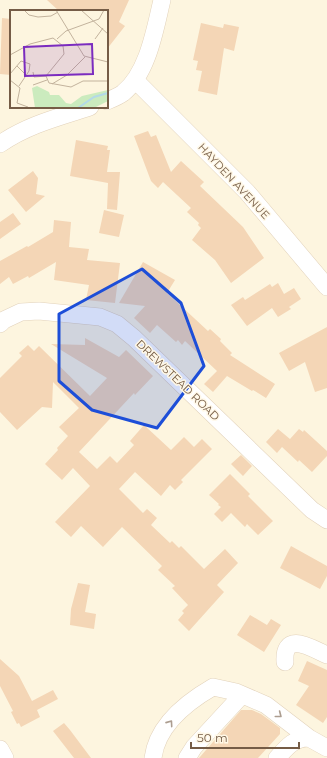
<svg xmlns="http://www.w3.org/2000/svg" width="327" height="758" viewBox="0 0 327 758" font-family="Montserrat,sans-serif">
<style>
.building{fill:#f4d6b6}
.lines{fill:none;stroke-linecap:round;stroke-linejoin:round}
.minor-casing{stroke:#e2d2bb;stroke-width:18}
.minor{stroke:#fff;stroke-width:17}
.oneway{stroke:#ac9d90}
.marked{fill:#1d4ed8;fill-opacity:0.2;stroke:#1d4ed8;stroke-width:3;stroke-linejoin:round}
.labels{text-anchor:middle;stroke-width:3;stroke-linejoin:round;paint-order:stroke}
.street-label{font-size:11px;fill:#755c46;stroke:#fff8e7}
.inset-river{fill:none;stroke:#b3d9e7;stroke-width:2}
.inset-road{fill:none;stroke:#c3b39d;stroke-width:1}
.view{fill:#7b2cbf;fill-opacity:0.15;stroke:#7b2cbf;stroke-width:2}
.inset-edge{fill:none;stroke:#755c46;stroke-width:2}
</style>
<rect width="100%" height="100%" fill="#fdf5df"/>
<path class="building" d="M47 0H129L119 22 125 26 107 49V11H59Z
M2 18 11 19V75L0 74Z
M201 23 223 28 224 24 239 27 234 51 224 48 217 95 198 91 202 71 196 70 198 61 193 60Z
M148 131 151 137 156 135 171 172 181 161 204 182 200 186 243 227 264 258 231 283 215 260 192 240 201 228 198 225 199 223 187 212 191 208 163 182 158 188 151 181 134 136Z
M76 140 108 146 107 150H110L107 172H120L117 210 107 209 108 183 70 176Z
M33 171 38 178 36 194 45 196 26 212 8 190Z
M104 210 124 215 119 237 99 233Z
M13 213 21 224 0 239V222Z
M54 220 71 222 69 247 89 249 87 260 120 263 115 303 86 300 89 285 54 280 56 262 29 278 28 276 13 284 9 277 0 284V261L27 246 28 247 53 232Z
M143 262 175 280 167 293 208 331 210 329 221 339 220 341 232 353 230 355 275 384 266 398 253 390 252 391 227 376 213 392 204 384 217 371 185 341 182 345 178 340 176 342 157 325 150 333 134 318 145 306 119 303Z
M278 283 284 294 294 288 301 299 289 307 291 309 278 317 272 308 247 326 231 305 243 297 245 300 270 284 272 287Z
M327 327V388L315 392 305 362 289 371 279 353Z
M85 338 119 357 126 350 153 376 135 395 134 393 79 452 97 469 110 456 117 463 134 445 130 441 144 425 171 450 184 437 194 447 202 439 212 449 181 480 183 482 175 490 170 485 161 496 135 472 119 489 143 513 147 509 157 518 151 525 170 543 172 541 179 548 181 546 204 569 225 549 238 563 217 585 224 592 189 631 178 620 184 613 182 611 188 605 172 588 175 586 158 570 162 566 122 527 103 547 81 526 71 537 55 522 90 486 73 468 62 480 45 464 58 450 57 448 68 436 59 427 79 408 53 382 52 408 42 407 17 430 0 412V378L22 356 19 353 28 345 34 351 39 346 90 396 107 378 51 344 85 345Z
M278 429 290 439 299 429 303 432 304 430 327 451V456L312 472 299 460 298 462 282 447 277 453 266 442Z
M241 455 252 466 243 476 231 464Z
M230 474 250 494 248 496 273 521 258 535 247 524 245 527 231 513 222 522 214 514 221 507 218 505 219 504 209 495Z
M291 546 327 566V576L320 589 280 568Z
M78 583 90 585 85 612 96 614 94 629 70 625 71 609Z
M250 615 267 625 271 619 281 625 264 652 237 635Z
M0 659 19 676 32 701 53 690 58 699 37 710 40 717 21 727 19 723 17 724 11 712 13 711 0 686Z
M307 661 327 670V717L323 723 296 705 309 686 298 681Z
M241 710H252L261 714 280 728V734L258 758H199Z
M64 723 70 730 91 758H74L53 731Z"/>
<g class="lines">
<g class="minor-casing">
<path id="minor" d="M135 80 247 192 327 287
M107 101C112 99 119 96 123 93 148 73 155 29 162 0
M0 144C27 125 59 117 90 107
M0 324 4 320 21 312 39 311 100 317 117 324 134 338 312 510 327 520
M285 662C283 630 311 648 327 655
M0 749 5 758
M153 758C157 726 187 702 213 687L236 692 266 705 309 738 327 748
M187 758 194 747 242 695
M277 758C286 748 295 737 309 738"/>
</g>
<use href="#minor" class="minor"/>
</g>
<defs><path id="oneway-chevron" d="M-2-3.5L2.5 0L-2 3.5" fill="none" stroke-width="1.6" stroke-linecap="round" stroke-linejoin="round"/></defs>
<g class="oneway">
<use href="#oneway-chevron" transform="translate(279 715) rotate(38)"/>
<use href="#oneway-chevron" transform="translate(170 723) rotate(-55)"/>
</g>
<path class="marked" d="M142 269 181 303 204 366 157 428 92 410 59 381V314Z"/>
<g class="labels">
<g class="street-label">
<text transform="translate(234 181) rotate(47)" y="4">HAYDEN AVENUE</text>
<text transform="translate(178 380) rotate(44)" y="4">DREWSTEAD ROAD</text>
</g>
</g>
<g transform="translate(10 10)">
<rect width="98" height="98" fill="#fdf5df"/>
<path d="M27 76 39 82 40 85H49L56 93 61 94 72 86 98 80V91L84 98H25L22 78Z" fill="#cbebbe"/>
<path class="inset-river" d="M68 98 84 87 98 83"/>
<path class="inset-road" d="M14 0 19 5 28 7 41 6 48 2M46 0 74 46 98 52M71 0 98 24M47 29 56 21 89 9 94 0M85 29 93 18M0 45 20 34 43 28 53 36 54 44 36 66 39 73 61 77 73 71H98M7 56 16 65M23 62 24 67 36 66M0 64 11 51 20 54 19 61 9 76M0 70 10 78 7 93 18 97M42 74 57 65 75 47M23 75 37 70"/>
<path class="view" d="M82 34 83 64 15 66 14 37Z"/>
<rect width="98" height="98" class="inset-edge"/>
</g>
<path d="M191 742v6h108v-6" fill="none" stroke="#755c46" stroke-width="2"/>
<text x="197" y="742" font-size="12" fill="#755c46" stroke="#fff8e7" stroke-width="3" paint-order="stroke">50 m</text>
</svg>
